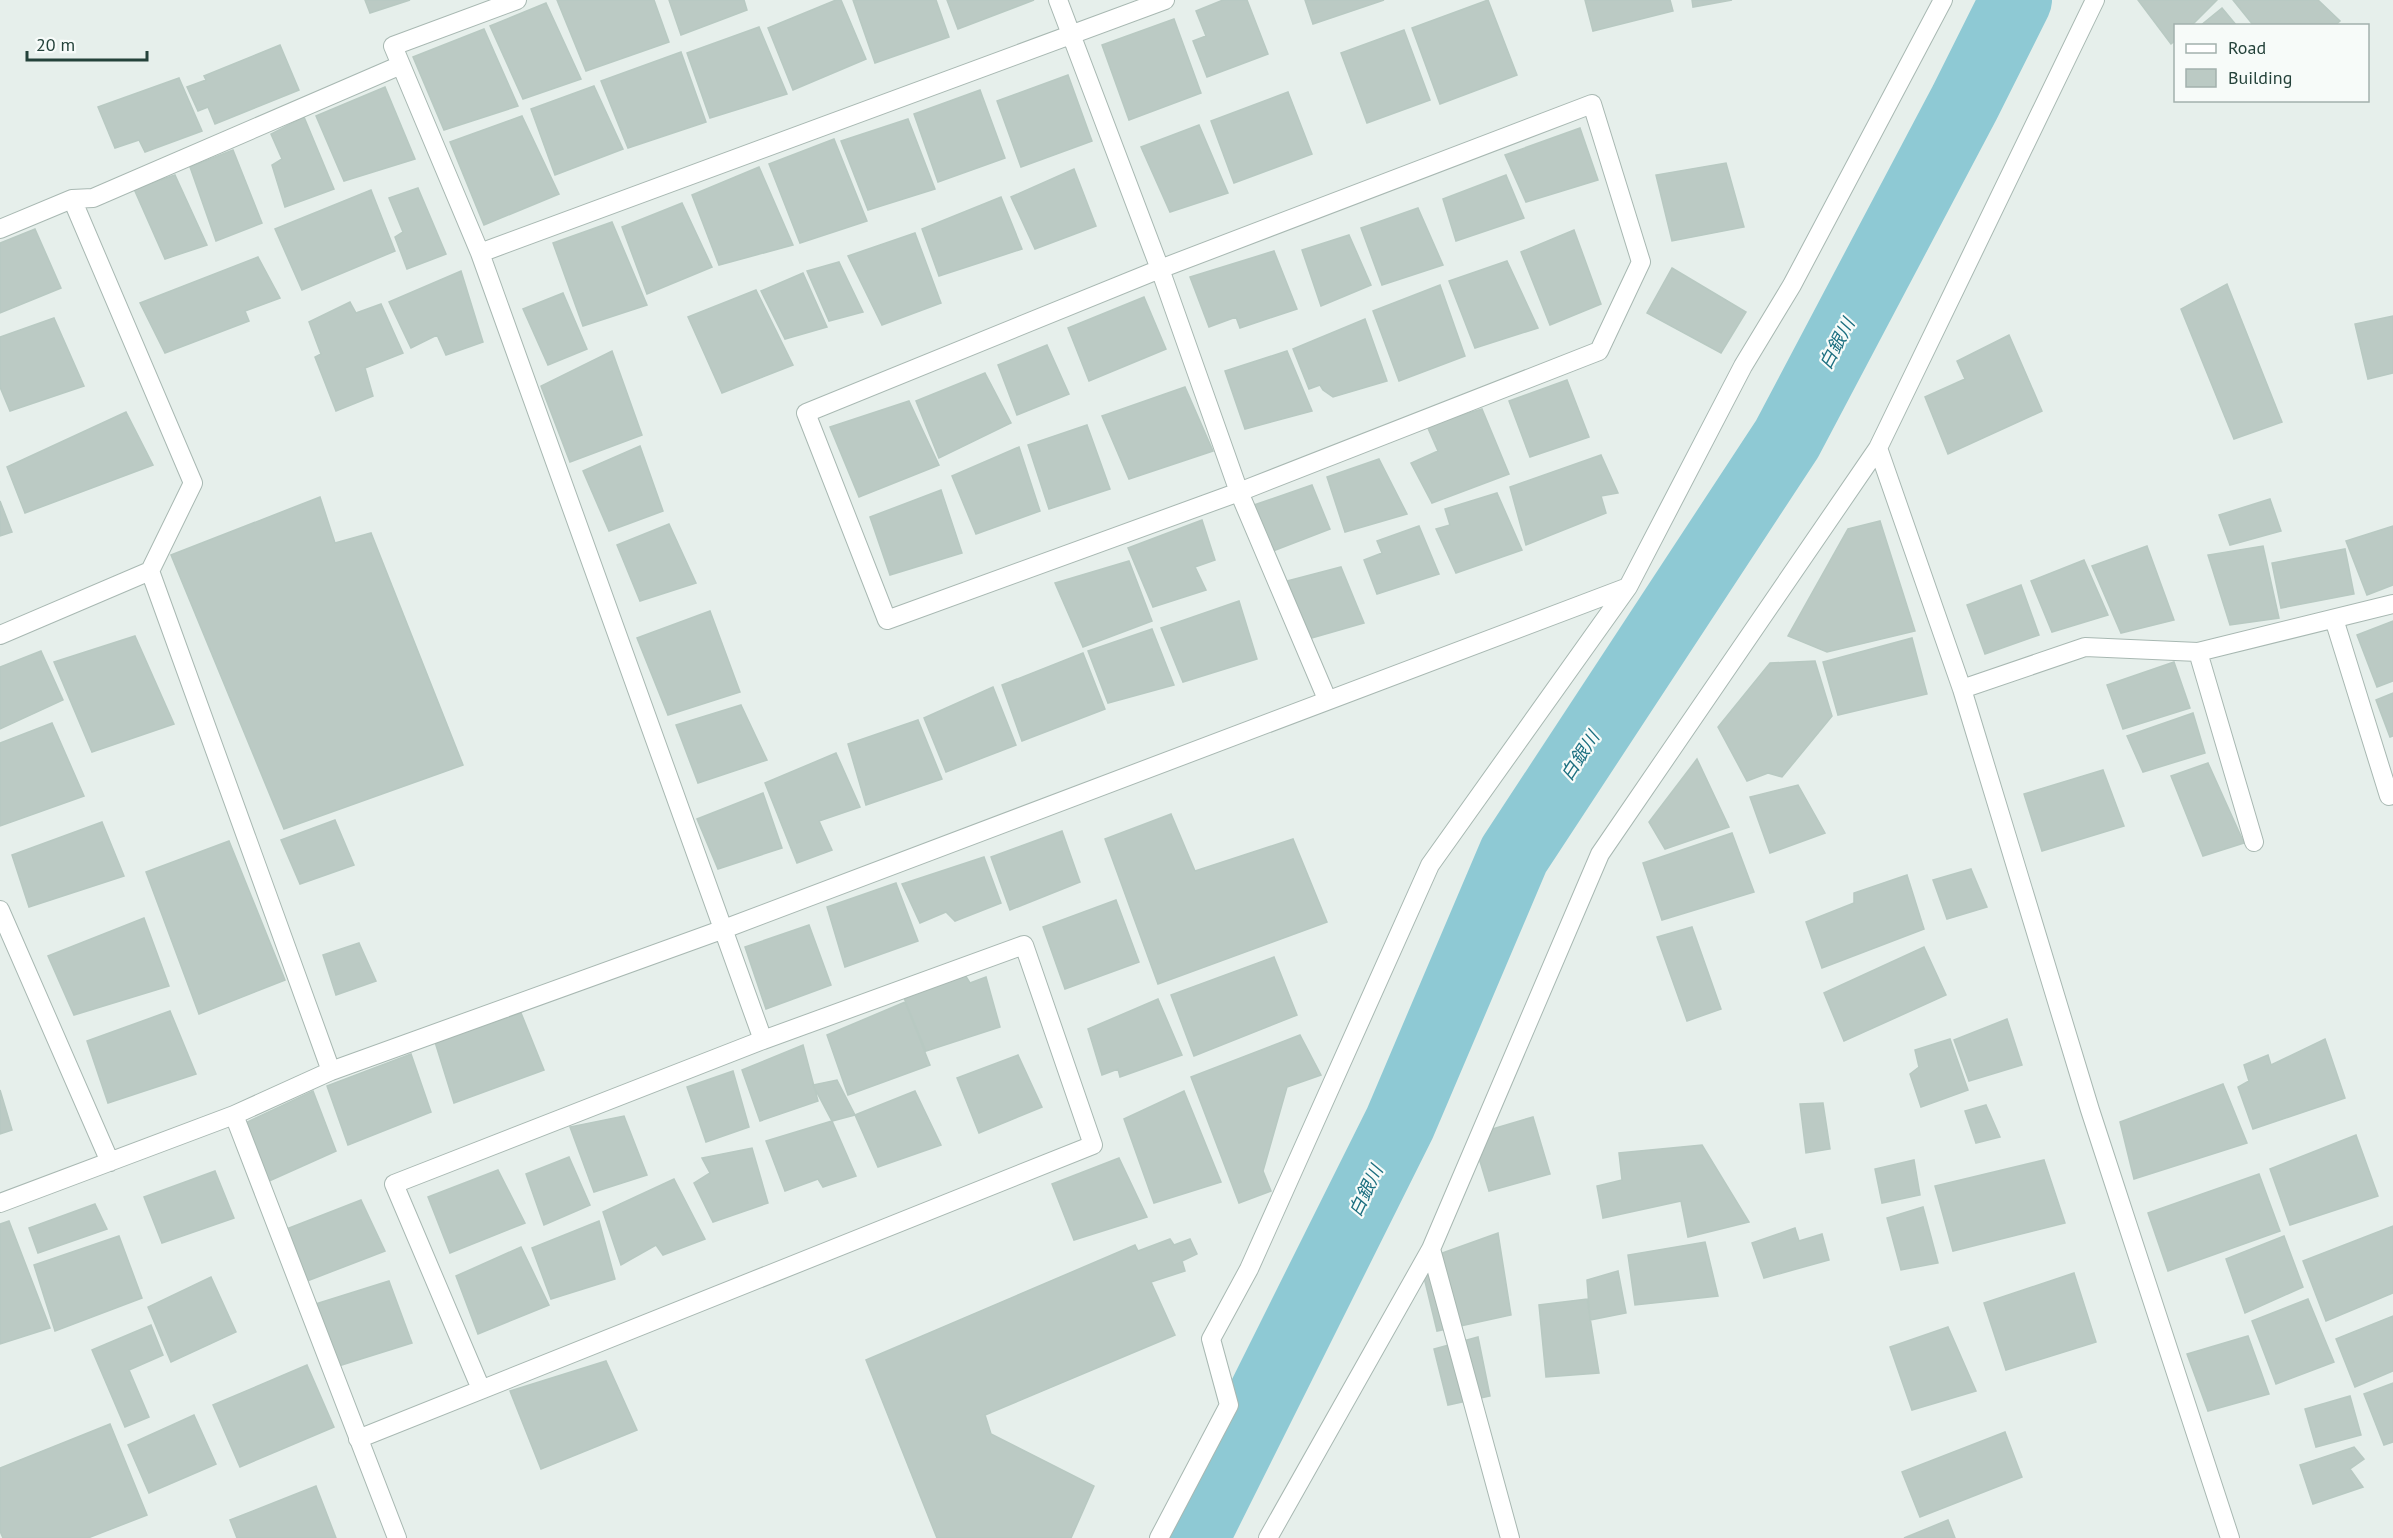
<svg xmlns="http://www.w3.org/2000/svg" width="2393" height="1538" viewBox="0 0 2393 1538" font-family="'PT Sans','Noto Sans JP',sans-serif">
<style>
.lines{fill:none;stroke-linecap:round;stroke-linejoin:round}
.river{stroke:#8ec9d4;stroke-width:72}
.building{fill:#bbcac4;stroke:#b8c9c2;stroke-width:1.5}
.minor-casing{stroke:#a8b8b2;stroke-width:20}
.minor{stroke:#fff;stroke-width:18}
.labels{text-anchor:middle;stroke-width:4.5;stroke-linejoin:round;paint-order:stroke}
.water-label{font-size:18px;font-style:italic;fill:#1c6f80;stroke:#f7fbf9}
</style>
<rect width="100%" height="100%" fill="#e6efeb"/>
<g class="lines">
<path class="river" d="M1193 1538 1400 1123 1514 855 1787 439 1965 102 2016 0"/>
</g>
<path class="building" d="M365 0H410L370 13Z
M557 0H654L669 42 586 71Z
M669 0H744L747 10 681 35Z
M836 0H841L866 59 793 90 768 28Z
M853 0H936L949 37 875 63Z
M947 0H1034L958 29Z
M1223 0H1247L1268 54 1207 77 1193 41 1206 36 1196 11Z
M1305 0H1384L1313 24Z
M1488 0 1517 75 1440 104 1412 28Z
M1585 0H1670L1673 11 1593 31Z
M1692 0H1732L1693 7Z
M2138 0H2217L2191 26H2176V40L2171 44Z
M2233 0H2318L2340 21 2334 26H2254Z
M546 3 581 79 523 99 490 26Z
M2222 8 2237 26H2200Z
M1174 19 1201 93 1129 120 1102 45Z
M759 27 787 94 710 118 687 53Z
M484 29 518 106 444 130 413 57Z
M1404 30 1430 100 1367 123 1341 53Z
M280 45 299 90 215 124 208 107 198 111 187 87 206 80 204 76Z
M681 52 706 122 628 148 601 81Z
M1068 75 1092 141 1021 167 997 101Z
M179 78 202 131 145 152 139 140 115 148 98 107Z
M594 86 623 149 555 175 531 109Z
M385 87 415 159 344 181 316 116Z
M980 90 1005 158 938 182 914 114Z
M1288 92 1312 154 1234 183 1211 121Z
M522 116 559 194 484 225 450 142Z
M304 117 334 189 285 207 272 165 282 159 271 134Z
M908 119 935 189 868 210 841 141Z
M1199 125 1228 193 1170 212 1141 147Z
M1580 128 1598 180 1526 202 1505 155Z
M834 139 867 221 800 243 769 164Z
M233 150 262 223 216 241 190 167Z
M1726 163 1744 227 1672 241 1656 175Z
M759 167 793 245 719 265 692 195Z
M1074 169 1096 226 1035 249 1011 197Z
M175 175 207 245 165 259 134 189Z
M1506 175 1524 218 1456 241 1443 199Z
M418 188 446 254 407 269 395 237 403 232 389 198Z
M371 190 395 251 302 290 275 229Z
M1001 197 1022 249 939 276 922 229Z
M682 203 712 267 647 294 622 227Z
M1418 208 1443 265 1382 285 1361 228Z
M612 222 647 305 583 326 553 243Z
M35 229 61 288 0 313V243Z
M1574 230 1601 304 1550 325 1521 252Z
M915 233 941 303 882 325 848 256Z
M1349 235 1371 285 1321 306 1302 250Z
M1274 251 1297 309 1240 328 1236 317 1209 327 1190 277Z
M258 257 280 298 245 311 249 321 165 353 140 303Z
M1507 261 1538 328 1475 348 1449 281Z
M839 262 863 312 829 321 807 271Z
M1672 268 1746 312 1721 353 1647 313Z
M461 271 483 342 446 355 437 335 411 348 389 302Z
M803 273 827 327 785 339 761 291Z
M2227 284 2282 422 2234 439 2181 309Z
M1440 285 1465 356 1399 381 1373 311Z
M756 290 793 365 722 393 688 317Z
M563 293 587 349 548 365 523 309Z
M1144 297 1166 349 1089 381 1068 328Z
M350 302 356 313 381 304 403 353 365 368 373 396 336 411 315 357 321 354 309 322Z
M2393 316V373L2368 379 2355 324Z
M54 318 84 386 10 411 0 387V337Z
M1365 319 1387 381 1333 397 1323 390 1320 385 1309 389 1293 349Z
M2009 335 2042 411 1948 454 1925 397 1965 379 1957 361Z
M1047 345 1069 394 1017 415 998 365Z
M612 351 642 435 570 462 541 386Z
M1287 351 1312 411 1245 429 1225 371Z
M985 373 1011 423 939 458 916 401Z
M1567 380 1589 437 1530 457 1509 401Z
M1185 387 1213 451 1129 479 1102 416Z
M909 401 939 465 859 497 830 427Z
M1482 409 1509 474 1432 503 1411 463 1438 451 1427 426Z
M126 412 153 465 25 513 7 467Z
M1087 425 1110 489 1049 509 1028 445Z
M640 446 663 511 609 531 583 471Z
M1019 447 1040 511 976 534 952 476Z
M1601 455 1618 493 1601 496 1606 513 1526 545 1510 487Z
M1379 459 1407 514 1345 532 1327 477Z
M1312 485 1330 529 1273 551 1254 505Z
M941 490 962 553 890 575 870 517Z
M1497 493 1522 550 1456 573 1436 529 1450 525 1445 509Z
M320 497 335 543 371 533 463 765 284 829 171 555Z
M2270 499 2281 531 2230 545 2219 515Z
M0 501 12 532 0 536Z
M1202 520 1215 560 1195 567 1206 590 1153 607 1128 548Z
M1880 521 1915 631 1827 652 1788 636 1848 529Z
M669 524 696 583 640 601 617 545Z
M1419 526 1439 574 1377 594 1364 560 1382 553 1377 541Z
M2393 526V585L2367 595 2346 541Z
M2147 546 2174 620 2121 633 2092 566Z
M2263 546 2279 618 2230 625 2208 555Z
M2345 549 2354 594 2281 608 2272 563Z
M2084 560 2108 615 2052 632 2031 581Z
M1129 561 1152 621 1083 647 1055 583Z
M1341 567 1364 623 1308 639 1287 581Z
M2021 585 2039 635 1985 654 1967 605Z
M1239 601 1257 659 1183 682 1161 628Z
M710 611 740 692 668 715 637 638Z
M2393 621V681L2377 687 2357 635Z
M1152 629 1174 685 1108 703 1088 651Z
M135 636 174 724 92 752 54 662Z
M1912 638 1927 694 1838 715 1823 662Z
M41 651 63 700 0 729V667Z
M1083 653 1105 709 1022 741 1002 685Z
M1815 661 1832 716 1782 777 1768 773 1747 781 1718 727 1770 663Z
M2174 662 2190 708 2123 729 2107 685Z
M993 687 1016 745 946 772 924 718Z
M2393 693V736L2390 737 2376 700Z
M741 705 767 760 698 783 676 725Z
M2193 713 2205 753 2143 772 2127 736Z
M918 720 942 779 866 805 848 744Z
M52 723 84 796 0 826V743Z
M836 753 860 807 819 821 832 850 797 863 765 783Z
M1697 759 1729 827 1665 849 1649 822Z
M2208 763 2244 843 2203 856 2171 776Z
M2103 770 2124 826 2042 851 2024 794Z
M1798 785 1825 833 1770 853 1750 797Z
M763 793 782 848 718 869 697 819Z
M1171 814 1195 871 1293 839 1327 922 1158 984 1105 839Z
M335 820 354 865 300 884 281 840Z
M102 822 124 876 29 907 12 855Z
M1062 831 1080 882 1010 910 991 857Z
M1732 833 1754 892 1662 920 1643 863Z
M229 841 285 980 199 1014 146 872Z
M984 857 1001 903 955 921 946 912 920 923 902 884Z
M1971 869 1987 907 1947 919 1933 880Z
M1907 875 1924 929 1822 968 1806 922 1854 903V893Z
M896 883 918 941 845 967 827 907Z
M1116 900 1139 962 1065 989 1043 927Z
M144 918 169 986 74 1015 48 956Z
M809 925 831 985 766 1009 745 947Z
M1692 927 1721 1009 1687 1021 1657 937Z
M359 943 376 981 336 995 323 955Z
M1924 947 1946 995 1844 1041 1824 993Z
M1274 957 1297 1015 1194 1056 1171 995Z
M965 975 970 983 986 977 1000 1027 926 1051 904 998Z
M1158 999 1182 1055 1120 1077 1118 1069 1102 1075 1088 1029Z
M905 1002 930 1065 848 1095 827 1035Z
M170 1011 196 1074 108 1103 87 1041Z
M521 1013 544 1070 454 1103 435 1042Z
M2007 1019 2022 1065 1969 1081 1954 1040Z
M1300 1035 1321 1075 1287 1087 1263 1171 1271 1191 1239 1203 1191 1077Z
M1950 1039 1968 1090 1921 1107 1910 1074 1919 1067 1915 1050Z
M2325 1039 2345 1098 2253 1129 2238 1087 2249 1081 2244 1065 2268 1055 2271 1065Z
M803 1045 818 1101 760 1121 742 1070Z
M411 1054 431 1112 348 1145 327 1086Z
M1018 1055 1042 1107 979 1133 957 1078Z
M733 1071 749 1127 706 1142 687 1087Z
M837 1080 855 1115 832 1121 813 1085Z
M2223 1084 2247 1143 2134 1179 2120 1122Z
M0 1090 12 1130 0 1134Z
M313 1091 336 1151 267 1182 241 1125Z
M915 1091 941 1145 878 1167 855 1115Z
M1184 1091 1221 1182 1154 1203 1124 1119Z
M1823 1103 1830 1149 1806 1153 1800 1104Z
M1986 1105 2000 1137 1976 1143 1965 1111Z
M624 1116 647 1175 594 1192 570 1127Z
M1533 1117 1550 1174 1489 1191 1472 1135Z
M832 1121 856 1176 823 1187 818 1179 785 1191 766 1141Z
M2356 1135 2378 1196 2290 1225 2270 1169Z
M1702 1145 1749 1222 1688 1237 1681 1201 1603 1218 1597 1186 1622 1180 1619 1153Z
M752 1148 768 1203 713 1222 694 1183 710 1173 702 1158Z
M569 1157 590 1205 544 1225 526 1174Z
M1119 1158 1147 1217 1074 1240 1052 1184Z
M1914 1160 1920 1195 1882 1203 1875 1169Z
M2044 1160 2065 1223 1953 1251 1935 1186Z
M498 1170 525 1223 450 1253 428 1197Z
M215 1171 234 1218 162 1243 144 1197Z
M2259 1174 2280 1231 2168 1271 2148 1213Z
M674 1179 705 1239 663 1255 656 1245 621 1265 603 1212Z
M361 1200 385 1251 302 1283 284 1230Z
M95 1204 107 1229 38 1253 29 1228Z
M1923 1207 1938 1263 1901 1270 1887 1218Z
M9 1221 50 1328 0 1344V1224Z
M599 1221 615 1279 551 1299 532 1248Z
M2393 1226V1293L2326 1321 2303 1261Z
M1795 1228 1799 1241 1822 1234 1829 1260 1764 1278 1752 1243Z
M1498 1233 1511 1315 1437 1331 1420 1261Z
M119 1236 142 1298 55 1331 34 1265Z
M2284 1236 2303 1287 2245 1313 2226 1259Z
M1170 1239 1174 1245 1190 1239 1197 1254 1182 1261 1185 1271 1151 1282 1175 1335 985 1415 991 1434 1094 1486 1071 1538H937L866 1360 1135 1245 1138 1251Z
M1705 1242 1718 1296 1635 1305 1628 1255Z
M521 1247 549 1305 478 1334 456 1276Z
M1618 1271 1626 1313 1590 1320 1587 1280Z
M2074 1273 2096 1342 2006 1370 1984 1303Z
M211 1277 236 1332 171 1362 148 1307Z
M389 1281 412 1343 332 1368 306 1307Z
M1587 1299 1599 1373 1546 1377 1539 1305Z
M2308 1299 2334 1362 2276 1384 2252 1321Z
M2393 1316V1371L2355 1387 2336 1339Z
M151 1325 163 1355 129 1370 149 1417 125 1427 92 1350Z
M1948 1327 1976 1391 1912 1410 1890 1347Z
M2248 1336 2269 1394 2208 1411 2187 1354Z
M1478 1337 1490 1396 1448 1405 1434 1349Z
M606 1361 637 1430 541 1469 510 1391Z
M307 1365 334 1427 240 1467 213 1405Z
M2393 1383V1442L2384 1445 2364 1394Z
M2350 1396 2361 1435 2316 1447 2305 1409Z
M194 1415 216 1464 149 1493 128 1445Z
M110 1424 147 1515 88 1538H3L0 1531V1468Z
M2005 1432 2022 1477 1920 1517 1902 1472Z
M2354 1447 2364 1459 2350 1469 2363 1487 2313 1504 2300 1465Z
M316 1486 336 1538H237L230 1520Z
M1948 1520 1955 1538H1904Z"/>
<g class="lines">
<g class="minor-casing">
<path id="minor" d="M1058 0 1160 269 1239 492 1327 699
M1592 104 1641 262 1599 351 1239 492 887 620 806 413 1160 269Z
M72 199 193 483 150 571
M0 229 72 199 93 198 401 65
M480 253 1165 0
M1878 448 1962 689 2085 647 2198 652 2393 604
M2334 619 2389 796
M0 635 150 571 331 1071
M2198 652 2254 842
M1962 689 2090 1110 2230 1538
M0 910 110 1162
M234 1115 397 1538
M0 1203 234 1115 331 1071 724 929 1628 587
M1431 1249 1510 1538
M481 1389 394 1184 763 1040
M358 1439 1093 1145 1024 945 763 1040 480 253 393 46 517 0
M1159 1538 1229 1405 1211 1339 1249 1269 1430 865 1628 587 1743 366 1792 285 1943 0
M1268 1538 1431 1249 1600 854 1878 448 2095 0"/>
</g>
<use href="#minor" class="minor"/>
</g>
<g class="labels">
<g class="water-label">
<text transform="translate(1837 344) rotate(-62)" y="6">白銀川</text>
<text transform="translate(1580 756) rotate(-57)" y="6">白銀川</text>
<text transform="translate(1366 1191) rotate(-64)" y="6">白銀川</text>
</g>
</g>
<rect x="2174" y="24" width="195" height="78" fill="#f7fbf9" stroke="#a3b1ad" stroke-width="1.5"/>
<rect x="2186" y="44" width="30" height="9" fill="#ffffff" stroke="#a3b1ad" stroke-width="1.5"/>
<text x="2228" y="54" font-size="18" fill="#24423a">Road</text>
<rect x="2186" y="69" width="30" height="18" fill="#bbcac4" stroke="#a3b1ad" stroke-width="1.5"/>
<text x="2228" y="84" font-size="18" fill="#24423a">Building</text>
<path d="M27 51v9h120v-9" fill="none" stroke="#24423a" stroke-width="3"/>
<text x="36" y="51" font-size="18" fill="#24423a" stroke="#f7fbf9" stroke-width="4.5" paint-order="stroke">20 m</text>
</svg>
